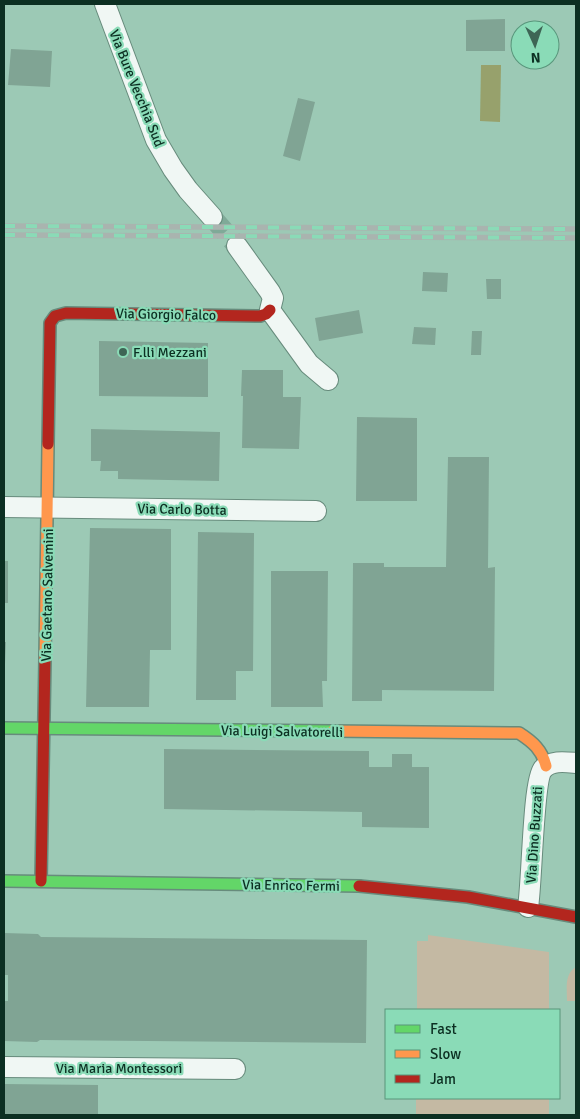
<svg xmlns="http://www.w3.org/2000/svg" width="580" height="1119" viewBox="0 0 580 1119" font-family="Signika,sans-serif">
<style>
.green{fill:#c4b9a3}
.water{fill:#97a16c}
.building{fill:#80a494}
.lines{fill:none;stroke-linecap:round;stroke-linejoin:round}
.street-tunnel{stroke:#7faa98;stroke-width:20;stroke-dasharray:20 10;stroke-linecap:butt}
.street-casing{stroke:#678b7c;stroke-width:22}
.fast-casing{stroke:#678b7c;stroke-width:14}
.slow-casing{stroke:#678b7c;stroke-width:14}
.jam-casing{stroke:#678b7c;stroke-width:14}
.street{stroke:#f0f7f4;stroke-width:20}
.fast{stroke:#63d668;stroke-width:11}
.slow{stroke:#ff974d;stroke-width:11}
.jam{stroke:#b3261e;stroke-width:11}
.rail-casing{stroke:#a9b4af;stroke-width:5.5}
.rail{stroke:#8adbb7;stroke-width:4;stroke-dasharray:11;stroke-linecap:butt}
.poi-dot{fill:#3e6555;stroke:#8adbb7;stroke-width:2}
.labels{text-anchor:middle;stroke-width:4.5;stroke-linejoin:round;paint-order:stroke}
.street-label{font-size:14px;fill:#0c2f22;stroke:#8adbb7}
.poi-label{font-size:14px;fill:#0c2f22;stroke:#8adbb7;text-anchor:start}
</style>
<rect width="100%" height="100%" fill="#9cc9b5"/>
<path class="green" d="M428 935 549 952V1010H417V941H428Z
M576 967V1001H567C567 989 564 974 576 967Z
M416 1098H549V1115H416Z"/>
<path class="water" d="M481 65H501L500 122 480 121Z"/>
<path class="building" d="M505 19V51H466V20Z
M11 49 52 51 50 87 8 85Z
M298 98 315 102 300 161 283 156Z
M423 272 448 273 447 292 422 291Z
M486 279H501V299H487Z
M359 310 363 333 319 341 315 318Z
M414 327 436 328 435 345 412 344Z
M472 331H482L481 355H471Z
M99 341 208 343V397L99 396Z
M242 370H283V397H301L299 449 242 448 243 396H241Z
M357 417 417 418V501H356Z
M91 429 220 432 219 481 118 479V471H100L101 461H91Z
M448 457H489L488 568 495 567 494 691 382 690V701H352L353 563H384V567H446Z
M90 528 171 529V650H150L149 707H86Z
M198 532 254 533 253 671H236V700H196Z
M4 561H8V603H4Z
M271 571H328L327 681H322L323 707H271Z
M4 642H6L5 664H4Z
M164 749 369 751V767H392V754H412V767H429V828L362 827V812L164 809Z
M4 933 38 934 41 937 367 940 366 1043 40 1040 37 1042 4 1041V1001H8V975H4Z
M4 1084 98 1085V1115H4Z"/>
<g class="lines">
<path class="street-tunnel" d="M212 217 237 246"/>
<g class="street-casing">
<path id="street" d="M105 4 156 140 173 169 188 190 212 217
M237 246 270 292 273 298 270 310 309 364 328 380
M4 507 316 511
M528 907C532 884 533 780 543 769 551 760 565 762 576 763
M4 1067 235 1069"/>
</g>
<g class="fast-casing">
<path id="fast" d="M4 728 333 731
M4 881 359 886"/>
</g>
<g class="slow-casing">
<path id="slow" d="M45 659 48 444
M333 731 519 733C533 742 542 750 546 766"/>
</g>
<g class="jam-casing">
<path id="jam" d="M48 444 50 323 55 316 66 313 260 316 266 314 270 310
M41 881 45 659
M359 886 468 897 576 917"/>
</g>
<use href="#street" class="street"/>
<use href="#fast" class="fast"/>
<use href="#slow" class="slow"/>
<use href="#jam" class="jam"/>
<g class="rail-casing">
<path id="rail" d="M4 226 576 229
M4 235 576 238"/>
</g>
<use href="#rail" class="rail"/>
</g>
<circle class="poi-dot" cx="123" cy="352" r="5"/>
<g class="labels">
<g class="street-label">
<text transform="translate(137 88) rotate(68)" y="5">Via Bure Vecchia Sud</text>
<text transform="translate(166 314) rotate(1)" y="5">Via Giorgio Falco</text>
<text transform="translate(182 509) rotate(1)" y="5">Via Carlo Botta</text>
<text transform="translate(47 595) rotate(-89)" y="5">Via Gaetano Salvemini</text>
<text transform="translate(282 731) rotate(1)" y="5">Via Luigi Salvatorelli</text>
<text transform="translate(534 835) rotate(-86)" y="5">Via Dino Buzzati</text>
<text transform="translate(291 885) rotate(1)" y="5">Via Enrico Fermi</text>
<text x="119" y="1073">Via Maria Montessori</text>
</g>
<g class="poi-label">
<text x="133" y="357">F.lli Mezzani</text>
</g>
</g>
<rect width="580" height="1119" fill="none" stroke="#0c2f22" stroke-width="10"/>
<rect x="385" y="1009" width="175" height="90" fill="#8adbb7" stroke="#58967b"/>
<rect x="395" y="1025" width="25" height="8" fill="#63d668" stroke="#58967b"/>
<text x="430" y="1034" font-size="15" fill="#0c2f22">Fast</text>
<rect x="395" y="1050" width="25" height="8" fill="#ff974d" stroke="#58967b"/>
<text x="430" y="1059" font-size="15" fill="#0c2f22">Slow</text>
<rect x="395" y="1075" width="25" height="8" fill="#b3261e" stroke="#58967b"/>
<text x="430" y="1084" font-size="15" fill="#0c2f22">Jam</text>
<g transform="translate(535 45) rotate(177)"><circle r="24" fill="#8adbb7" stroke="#58967b"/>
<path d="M0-4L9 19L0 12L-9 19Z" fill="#3e6555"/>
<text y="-8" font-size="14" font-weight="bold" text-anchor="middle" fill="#0c2f22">N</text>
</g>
</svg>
